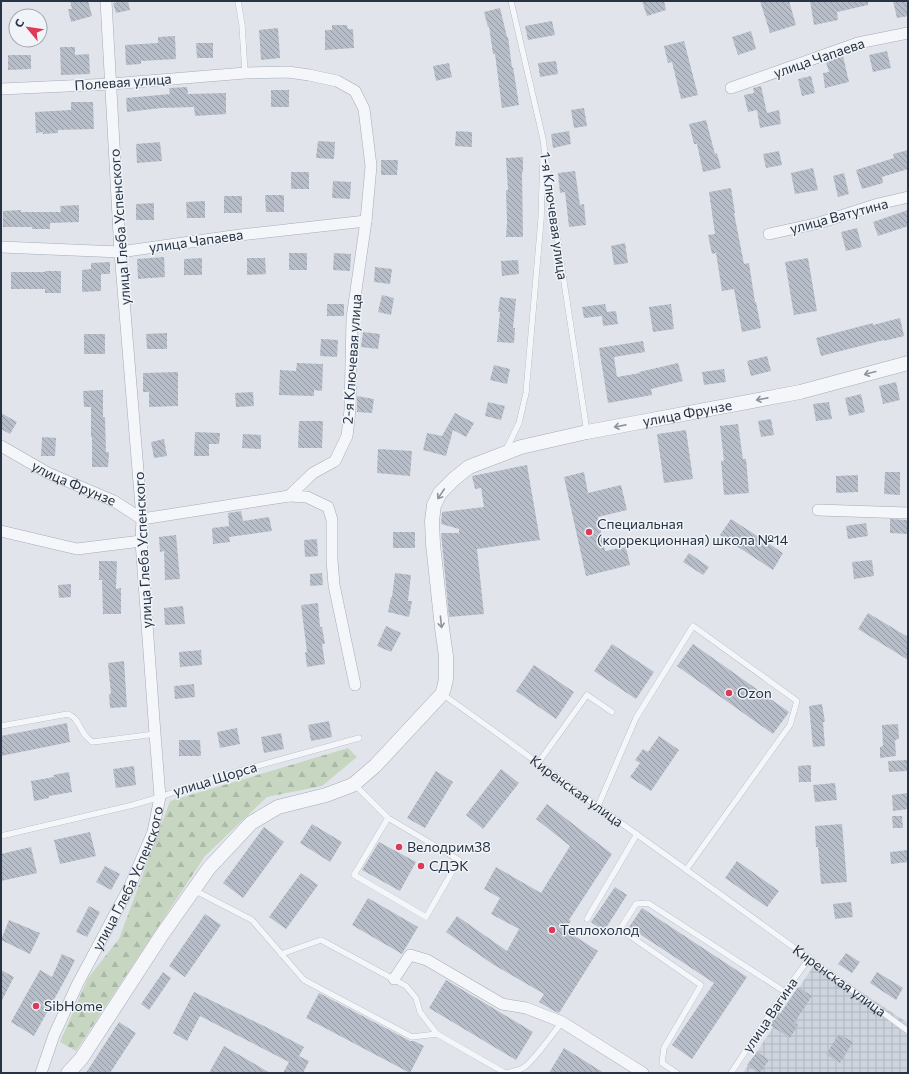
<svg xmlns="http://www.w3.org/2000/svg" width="909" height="1074" viewBox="0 0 909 1074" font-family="Commissioner,sans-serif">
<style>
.industrial{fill:url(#industrial-grid)}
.forest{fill:url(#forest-firs)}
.building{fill:url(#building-back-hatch)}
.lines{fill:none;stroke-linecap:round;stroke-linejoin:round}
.service-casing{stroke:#a5acb6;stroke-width:6}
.minor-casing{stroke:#a5acb6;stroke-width:12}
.tertiary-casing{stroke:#a5acb6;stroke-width:15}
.service{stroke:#f4f6f9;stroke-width:5.5}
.minor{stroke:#f4f6f9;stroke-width:11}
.tertiary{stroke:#f4f6f9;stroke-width:14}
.oneway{stroke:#8e949e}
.poi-dot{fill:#dc3a58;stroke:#f0f4f8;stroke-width:1.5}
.labels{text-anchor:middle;stroke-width:3;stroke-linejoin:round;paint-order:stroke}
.street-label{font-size:14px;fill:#273344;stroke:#f0f4f8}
.poi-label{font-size:14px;fill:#273344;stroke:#f0f4f8;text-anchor:start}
</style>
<defs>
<pattern id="industrial-grid" width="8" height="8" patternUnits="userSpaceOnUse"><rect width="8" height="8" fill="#ced4dd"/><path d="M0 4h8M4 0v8" fill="none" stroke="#b1b6bf"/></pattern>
<pattern id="forest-firs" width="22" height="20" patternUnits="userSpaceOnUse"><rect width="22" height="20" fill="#c7d6c1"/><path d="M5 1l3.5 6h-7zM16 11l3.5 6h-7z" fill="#abb8a7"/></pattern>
<pattern id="building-back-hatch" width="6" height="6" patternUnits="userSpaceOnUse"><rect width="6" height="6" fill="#b7bec9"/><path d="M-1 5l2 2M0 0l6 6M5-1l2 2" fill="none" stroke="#959ba5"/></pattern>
</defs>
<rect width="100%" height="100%" fill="#e1e5eb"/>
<path class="industrial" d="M816 962 908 1023V1073H743Z"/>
<path class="forest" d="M348 748 357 757 322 786 267 797 205 856 76 1051 60 1042 88 978 119 939 170 801Z"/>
<path class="building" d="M70 1H88L92 16 71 22 68 9H72Z
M123 1H128L130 10 116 13 113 3Z
M642 1H664L666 10 647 16Z
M760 1H789L796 25 770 33Z
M810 1H868V5L837 12 838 20 814 25Z
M893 1H908V16L897 18Z
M500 8 507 37H508L512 68 513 67 519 105 502 108 495 54H493L489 26 488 27 484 12Z
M552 21 555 35 528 40 525 26Z
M332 25H347L348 29H353L354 48 325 50V30H332Z
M278 28 280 58 261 60 259 30Z
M751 31 756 49 738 55 732 37Z
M175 36 176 59 141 61V64L126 65 125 45 158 43V37Z
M684 41 698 95 681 99 672 62 668 63 664 46Z
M196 43H213V58H197Z
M60 47H75V55L89 54 90 74 61 75Z
M887 51 891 68 873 72 869 55Z
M8 55H31V69L8 70Z
M843 56 849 82 825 88 823 73 829 72 826 62Z
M556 61 558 74 540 77 538 63Z
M449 63 452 77 436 81 433 66Z
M811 76 815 93 802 96 798 79Z
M761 86 767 113 779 110 781 124 760 128 757 110 748 112 744 95 754 93 753 88Z
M187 87 188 94 226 93V114L195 116 194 107 161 108 127 112 126 98 170 94 169 88Z
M271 90H289V107H271Z
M71 102H93L94 129 58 130V133L43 134V132L36 133 35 112 71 110Z
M584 108 587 126 574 128 571 110Z
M706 120 715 154 717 153 721 168 703 172 697 144H694L689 124Z
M456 131 472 132V147L455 146Z
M569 131 571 144 553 148 551 134Z
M318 141 335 142 334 159 316 158Z
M160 142 162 161 137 163 136 144Z
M908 150V169L882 177 883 183 862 189 856 170 894 158 893 154Z
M779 151 782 165 766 168 763 154Z
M523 157V172H522L523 237H506L507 222 506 190H508L506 158Z
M381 160H398L397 175H381Z
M813 168 818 190 795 194 791 173Z
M575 171 580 205 584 204 586 225 569 227 565 192 560 193 558 173Z
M291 172H309V189H291Z
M844 173 849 194 838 197 833 176Z
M333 181 351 182 350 199 332 198Z
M731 188 735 213H734L744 264 749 263 755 302H756L761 328 742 332 734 289 722 291 716 253 712 254 708 235 715 234 709 192Z
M265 195H284V212H266Z
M224 196H242V213H224Z
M205 201V218H187L186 202Z
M154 203V220H136V204Z
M79 205V222L50 223V229H32V227H3V211L21 210V212H61L60 206Z
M908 210V226L878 236 873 222Z
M857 228 862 247 846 251 841 232Z
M625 243 628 263 614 265 611 246Z
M289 253H307V270H289Z
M334 253 351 254 350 271 333 270Z
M164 257 165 277 138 279 137 259Z
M202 258V275H184V259Z
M247 258H265L266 274 247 275Z
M808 258 817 311 794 315 785 262Z
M518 260 519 274 502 276 501 261Z
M110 262V274H101V291L82 292V270L91 269V263Z
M375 267 392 269 390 284 374 282Z
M45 271H61V293H45V289H11V272H45Z
M382 295 394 298 391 315 378 312Z
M500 297 516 299 513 328H515L514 343 497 342 500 312H498Z
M327 304H344V316H327Z
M605 304 607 312 616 311 618 324 603 326 602 316 584 318 582 307Z
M671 304 674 329 653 332 649 307Z
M900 318 904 336 884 341V340L821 356 816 338 873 323V325Z
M363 332 380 334 378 349 361 347Z
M167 333V349H147L146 334Z
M84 334H105V354H84Z
M321 339 338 340 337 357 320 356Z
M643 341 645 352 614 357 617 377 640 373 639 372 678 363 683 381 651 389 652 395 608 403 599 348Z
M767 356 771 371 751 376 747 361Z
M297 363 323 364 322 391 314 390V396L279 395 280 370 296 371Z
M494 365 510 369 507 384 490 380Z
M724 369 726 382 704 385 702 372Z
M178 372V406L149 407V392H143V373Z
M896 382 900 400 883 404 879 386Z
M103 390V417H105L106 452H109L108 467H92V437H91V407H84L83 391Z
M253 392 254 406 236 407 235 393Z
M861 394 865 412 849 416 845 398Z
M357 396 374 399 372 413 357 412Z
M488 402 505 406 501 420 485 416Z
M829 402 832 419 816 421 813 404Z
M1 413 17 422 10 434 1 429Z
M455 413 474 423 466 437 453 430 446 456 423 450 427 433 442 436Z
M771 419 774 435 761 437 758 421Z
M299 421H323L322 448H298Z
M738 424 743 459H746L749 493 724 495 721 461H724L720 426Z
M686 430 693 479 664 483 657 434Z
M195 432 220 433 219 444H209V456H194Z
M243 434 261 435V449L242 448Z
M42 437 56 438 55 456H41Z
M164 439 167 456 154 458 151 442Z
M378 449 412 451 410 476 377 473Z
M527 465 540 540 477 549 484 614 449 617 441 533H459V529L441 524 442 512 484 507 481 488 475 489 472 476Z
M584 472 588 493 621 485 627 510 598 517 605 551 626 547 630 565 586 576 564 477Z
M885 472H900V495L884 494Z
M858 475V492L836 493V476Z
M241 511 243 521 269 517 272 531 229 537 230 542 213 544 212 528 229 526 228 513Z
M731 519 783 553 773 570 720 535Z
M890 519 908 520V534L890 533Z
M866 523 868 536 848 539 846 526Z
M393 532H415V548H393Z
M176 535 180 579 165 580 164 551 160 552 159 537Z
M317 539 318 556 305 557 304 540Z
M689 553 709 567 703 575 683 562Z
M872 560 874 576 854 579 852 562Z
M99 561H117L116 589 121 588V614H103L102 580H99Z
M322 573 323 585 310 586V574Z
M395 573 411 575 408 601H412L409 617 388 612 391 597H392Z
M71 584V597L59 598 58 585Z
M318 603 320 627H322L325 644H322L325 664 307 667 305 652H307L301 605Z
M183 606 185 624 165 625 164 608Z
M868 613 908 637V660L858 629Z
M386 626 401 633 391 652 377 646Z
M612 644 654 672 636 699 594 671Z
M693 644 789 712 773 734 677 666Z
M201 650 202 665 180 667 179 652Z
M124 661 127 707 110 708 109 694H111L108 663Z
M534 665 574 692 556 719 516 691Z
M194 684 195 697 175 699 174 686Z
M822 704 825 722H823L825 746 813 747 809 706Z
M329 721 332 737 311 741 308 725Z
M67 723 70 742 1 756V736Z
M898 724 899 739 895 740 896 756 880 758V747L883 746 882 725Z
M237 728 240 744 220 748 217 732Z
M281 733 284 749 264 753 261 737Z
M659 736 679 750 651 791 630 777 640 763 635 760 643 749 648 752Z
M179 740H200L201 756H179Z
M907 760V771L889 772 888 761Z
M811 765V782H799L798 766Z
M134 766 136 785 116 788 113 769Z
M501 769 519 783 483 829 466 815Z
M436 771 453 782 425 828 407 818Z
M69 772 72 792 49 796V798L34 801 31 781 54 777 53 775Z
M835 783 837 800 815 802 813 785Z
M908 793V809L893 811 892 795Z
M547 804 612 854 569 920 571 921 565 930 598 951 559 1013 554 1011 539 1002 544 994 494 965 446 932 457 916 507 951 519 929 491 914 500 898 484 889 496 867 541 893 570 846 536 819Z
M892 816H902L903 828H893Z
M312 824 342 842 330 862 300 843Z
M842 824 847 882 821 884 818 847H816L815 826Z
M264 827 284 842 243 898 223 883Z
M90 832 96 856 60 864 54 840Z
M379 842 416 862 400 891 362 870Z
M31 847 37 873 1 881V854Z
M908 850V862L891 864 890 852Z
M737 861 779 891 767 907 725 878Z
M105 866 120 874 111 890 96 882Z
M301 873 318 885 286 929 269 917Z
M615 887 627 895 604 931 591 922Z
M368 898 418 927 402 954 352 925Z
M851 902 853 917 835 919 833 904Z
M89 906 100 912 87 937 76 932Z
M642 908 747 977 692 1059 672 1045 714 983 629 927Z
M205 914 221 925 185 977 169 966Z
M9 920 40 933 30 954 1 940Z
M846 953 860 962 852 973 838 964Z
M62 954 75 960 67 976 34 1036 11 1022 40 970 52 977Z
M1 970 14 977 1 1002Z
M163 972 171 978 149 1010 141 1004Z
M877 972 903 988 896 1000 870 983Z
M446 980 533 1032 516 1060 429 1008Z
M798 987 812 996 794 1023 798 1025 790 1038 770 1025 778 1012 780 1014Z
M194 992 266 1027 304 1047 299 1056 309 1061 303 1073H283L289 1062 200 1016 187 1041 173 1033Z
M319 993 410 1041H414L424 1046 410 1073 306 1018Z
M119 1022 136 1033 110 1073H86Z
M839 1034 853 1042 840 1063 826 1054Z
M224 1046 270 1073H209Z
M564 1048 604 1073H549Z
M757 1052 769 1060 760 1073H759L747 1065Z"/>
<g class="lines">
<g class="service-casing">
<g id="service">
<path d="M238 1 242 25 245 73"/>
<path d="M511 1 543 139 550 190 587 432"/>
<path d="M506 450 519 423 526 393 541 220 543 157"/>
<path id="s1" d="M442 694C494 730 545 769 597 806 701 880 805 955 908 1031"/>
<path d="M1 726 68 714C77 718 78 724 83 732 85 736 89 739 92 742L101 741 155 734"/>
<path d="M538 763 587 695 612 712"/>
<path d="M354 784 388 818 354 875 426 917 459 860 388 818"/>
<path d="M598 806 636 718 693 626 797 701 790 725 686 870"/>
<path d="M1 836 133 805 160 797 221 776 359 738"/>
<path d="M194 890 252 920 304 980 412 1037 437 1034 505 1073"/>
<path d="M587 919 637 834"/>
<path d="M281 954 321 940 406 986 416 998 420 1012 437 1034"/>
<path d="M505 1073C511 1072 517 1071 523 1068 533 1062 554 1032 562 1022"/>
<path d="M677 1073 662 1063 664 1048 701 985 620 929 636 904 648 903 785 992"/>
<path d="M731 1073C757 1034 781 994 810 958"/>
</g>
</g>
<g class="minor-casing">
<g id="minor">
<path d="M731 88 858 43 908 33"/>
<path d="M1 89 111 84 245 73 288 72 309 75 337 81 355 91 364 109 371 166 366 221 352 318 350 410 347 436 335 461 313 473 289 496 307 497 328 507 332 520V560L334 585 355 685"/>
<path d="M769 234 819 223 878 204 908 197"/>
<path d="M1 247 120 252 240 235 366 221"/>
<path id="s2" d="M1 446 48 473 114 501 142 519 289 496"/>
<path d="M818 510 908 513"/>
<path d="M1 531 77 549 141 541"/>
<path d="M394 979 410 955 427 960 502 1004 526 1008 562 1022 643 1073"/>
<path id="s3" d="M41 1073 54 1035 78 983 130 886 153 832 160 797 155 734 141 541 142 519 120 252 106 1"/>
</g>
</g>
<g class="tertiary-casing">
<g id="tertiary">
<path id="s4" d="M68 1073 81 1059 161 936 209 868 251 823 278 807 326 795 350 786 354 784 375 766 442 694 444 688 446 679V656L442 628 433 544 432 521 434 505 440 493 454 479 469 467 521 447 587 432 800 392 908 363"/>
</g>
</g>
<use href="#service" class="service"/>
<use href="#minor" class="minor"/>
<use href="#tertiary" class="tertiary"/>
</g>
<defs><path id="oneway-shaft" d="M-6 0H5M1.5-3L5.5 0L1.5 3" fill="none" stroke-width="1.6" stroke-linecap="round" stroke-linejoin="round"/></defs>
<g class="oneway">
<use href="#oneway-shaft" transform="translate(870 373) rotate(165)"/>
<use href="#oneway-shaft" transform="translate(762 399) rotate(169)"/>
<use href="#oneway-shaft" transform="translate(620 426) rotate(169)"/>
<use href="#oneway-shaft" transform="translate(441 494) rotate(124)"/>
<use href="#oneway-shaft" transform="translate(441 622) rotate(84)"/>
</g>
<g class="poi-dot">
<circle cx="589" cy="532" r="4"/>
<circle cx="729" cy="693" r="4"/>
<circle cx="399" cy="847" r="4"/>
<circle cx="421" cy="866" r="4"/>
<circle cx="552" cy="930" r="4"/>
<circle cx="36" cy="1006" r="4"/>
</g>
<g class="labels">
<g class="street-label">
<text transform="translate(819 58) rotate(-19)" y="5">улица Чапаева</text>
<text transform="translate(123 82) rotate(-4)" y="5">Полевая улица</text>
<text transform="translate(554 216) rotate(82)" y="5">1-я Ключевая улица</text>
<text transform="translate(839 216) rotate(-15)" y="5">улица Ватутина</text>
<text transform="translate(120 227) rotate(-94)" y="5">улица Глеба Успенского</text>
<text transform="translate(196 241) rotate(-8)" y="5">улица Чапаева</text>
<text transform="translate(352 359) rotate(-86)" y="5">2-я Ключевая улица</text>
<text dy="5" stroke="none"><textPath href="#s4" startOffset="1016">улица Фрунзе</textPath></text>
<text dy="5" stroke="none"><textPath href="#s2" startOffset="82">улица Фрунзе</textPath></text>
<text transform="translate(143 550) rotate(-93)" y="5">улица Глеба Успенского</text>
<text transform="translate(215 779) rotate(-17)" y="5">улица Щорса</text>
<text dy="5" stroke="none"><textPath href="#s1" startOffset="166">Киренская улица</textPath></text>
<text dy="5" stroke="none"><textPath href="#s3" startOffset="214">улица Глеба Успенского</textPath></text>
<text dy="5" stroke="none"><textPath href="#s1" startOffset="490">Киренская улица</textPath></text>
<text transform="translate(770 1015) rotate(-56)" y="5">улица Вагина</text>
</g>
<g class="poi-label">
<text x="597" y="529">Специальная<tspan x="597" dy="16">(коррекционная) школа №14</tspan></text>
<text x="737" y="698">Ozon</text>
<text x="407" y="852">Велодрим38</text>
<text x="429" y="871">СДЭК</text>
<text x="560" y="935">Теплохолод</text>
<text x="44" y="1011">SibHome</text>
</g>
</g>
<rect width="909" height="1074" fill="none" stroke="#273344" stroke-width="4"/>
<g transform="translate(28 28) rotate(299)"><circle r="19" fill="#f0f4f8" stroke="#a0a7b0"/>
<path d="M0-3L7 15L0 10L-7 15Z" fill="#dc3a58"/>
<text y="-6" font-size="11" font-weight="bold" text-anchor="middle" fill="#273344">С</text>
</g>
</svg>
